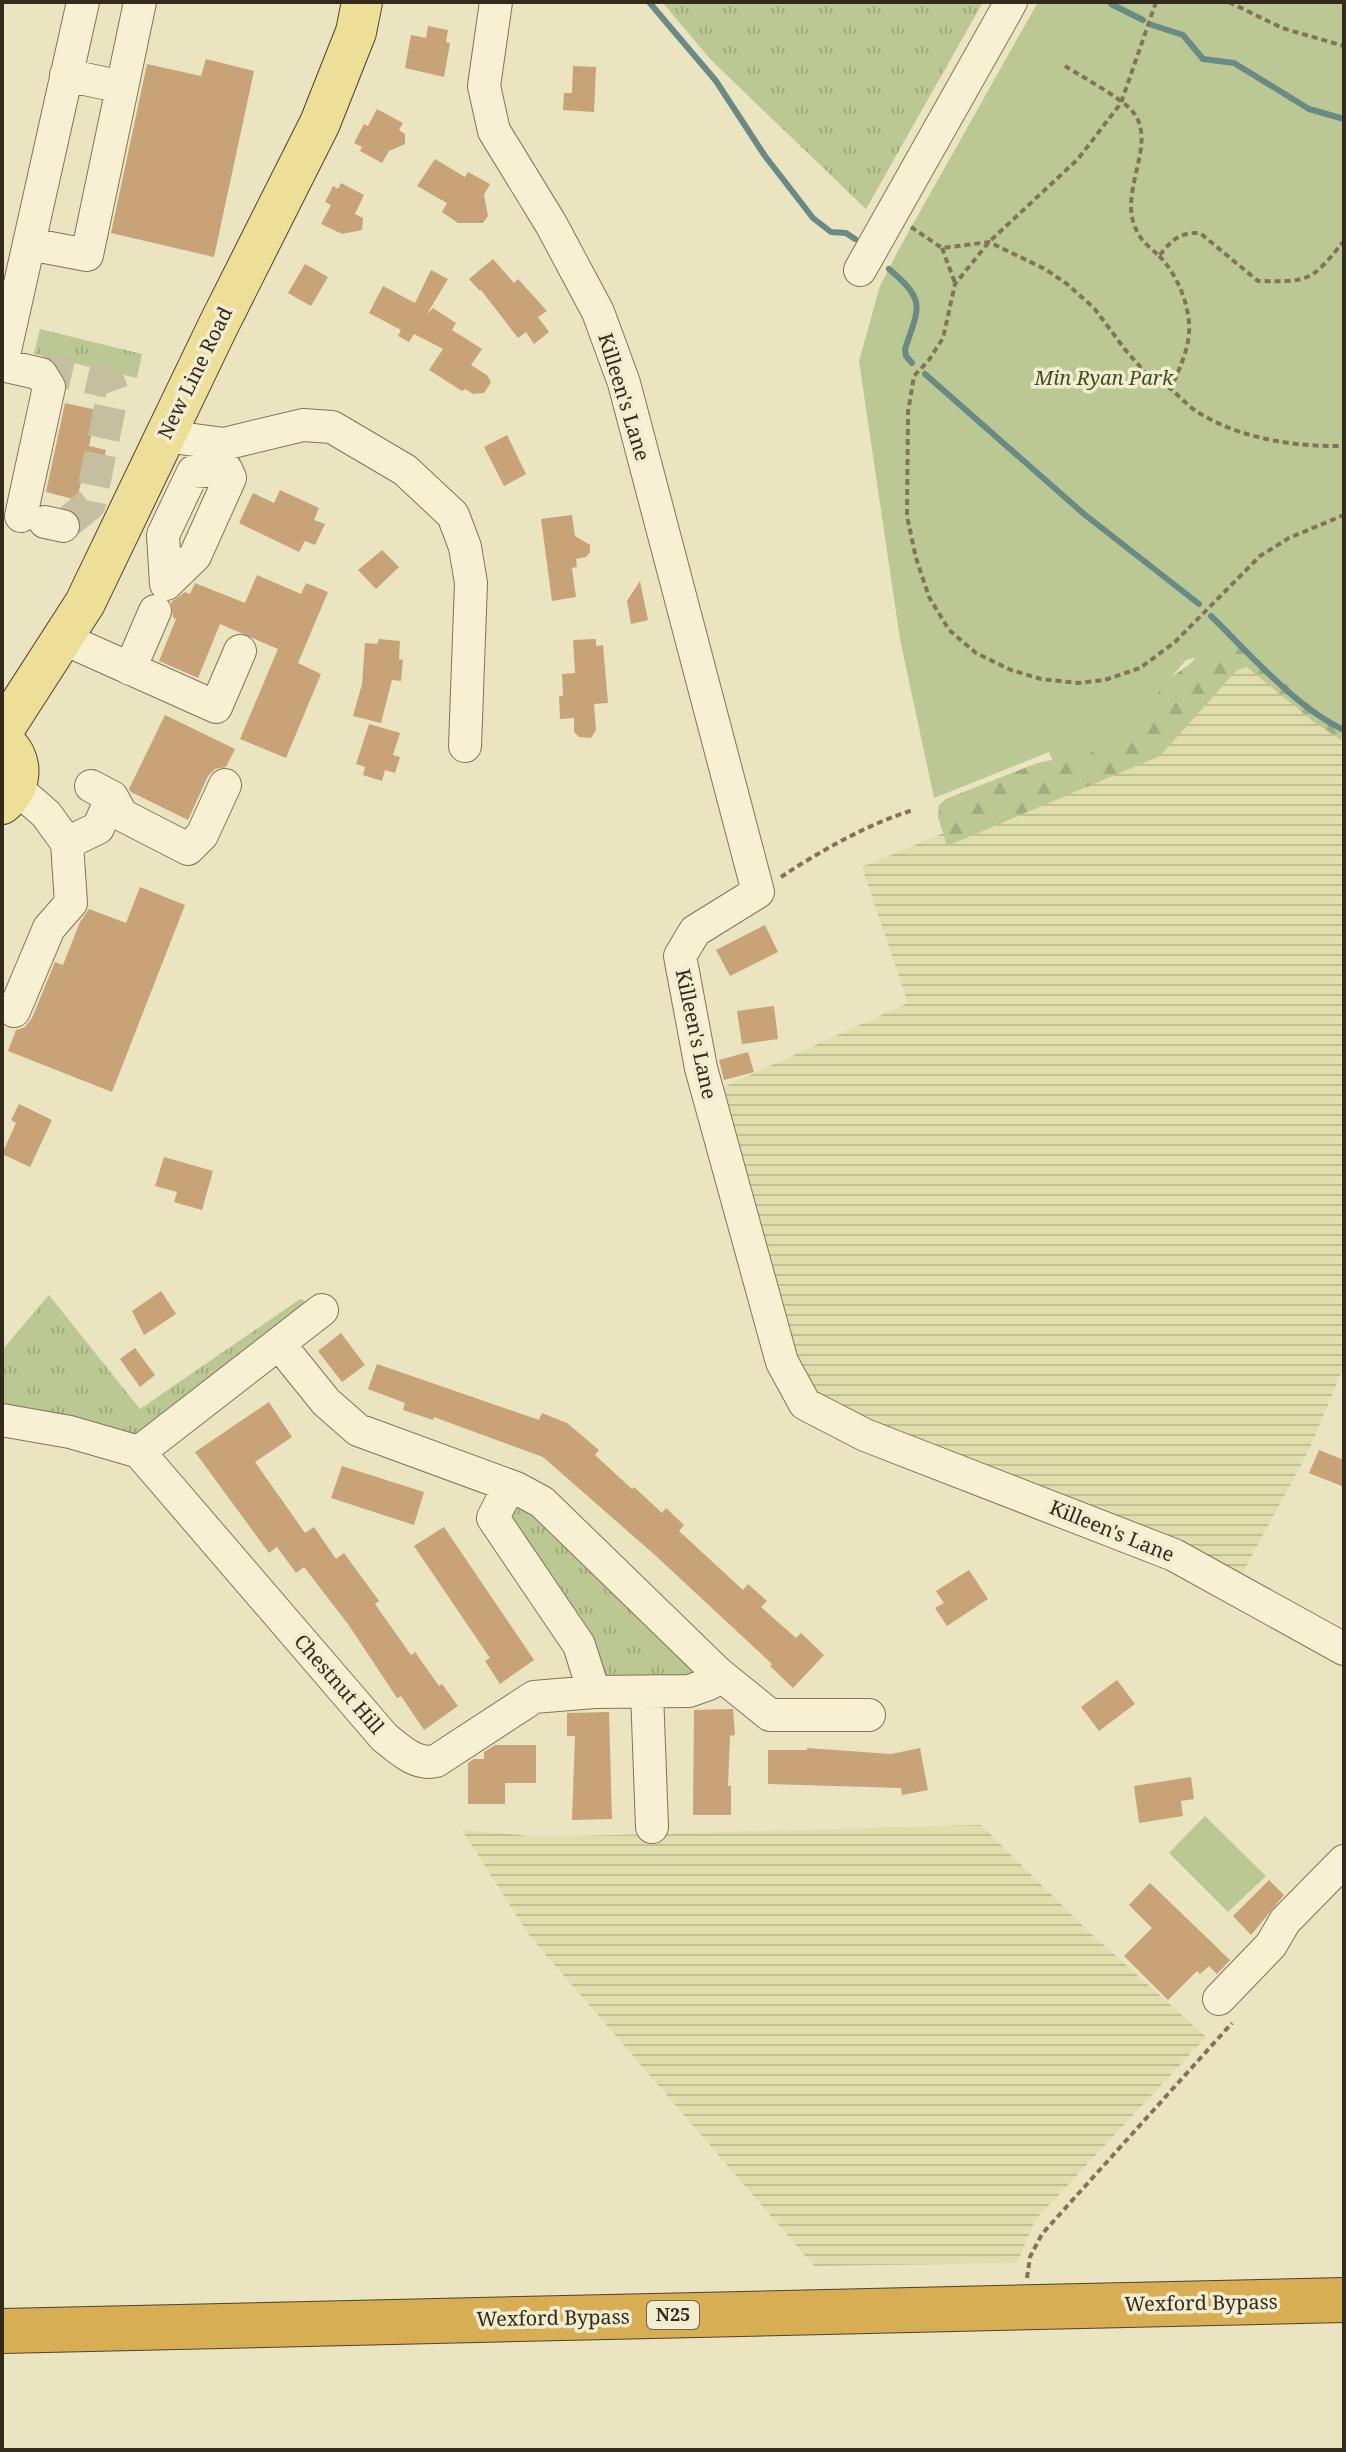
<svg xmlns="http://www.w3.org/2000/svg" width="1346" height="2452" viewBox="0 0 1346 2452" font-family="'Noto Serif',serif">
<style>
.farmland{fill:url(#farmland-rules)}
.grass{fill:url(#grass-tufts)}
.forest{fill:url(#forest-firs)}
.park{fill:#bbc894}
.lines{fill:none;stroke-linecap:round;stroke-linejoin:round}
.stream{stroke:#6a8a86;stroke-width:6}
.building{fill:#c7a377}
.minor-tunnel{stroke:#c6bf9f;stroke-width:32;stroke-dasharray:32 16;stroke-linecap:butt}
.minor-casing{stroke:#837459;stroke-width:34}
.major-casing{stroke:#50422d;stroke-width:42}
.highway-casing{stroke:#50422d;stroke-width:46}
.path{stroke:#837459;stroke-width:4;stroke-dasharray:6 4;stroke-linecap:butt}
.minor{stroke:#f7f0d2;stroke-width:32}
.major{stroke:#edde98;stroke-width:40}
.highway{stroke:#d7ae53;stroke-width:44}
.labels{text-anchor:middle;stroke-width:7;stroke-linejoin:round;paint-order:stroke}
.shield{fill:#f3edcf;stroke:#6d6452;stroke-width:2}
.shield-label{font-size:18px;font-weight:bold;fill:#332a1c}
.street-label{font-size:20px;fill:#332a1c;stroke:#f3edcf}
.park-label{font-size:20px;font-style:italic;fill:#3e4e24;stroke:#f3edcf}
</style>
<defs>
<pattern id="farmland-rules" width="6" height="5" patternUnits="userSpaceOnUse" patternTransform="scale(2)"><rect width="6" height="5" fill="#e0dead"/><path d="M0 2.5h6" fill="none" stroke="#c1bf94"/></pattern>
<pattern id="grass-tufts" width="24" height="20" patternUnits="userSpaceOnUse" patternTransform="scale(2)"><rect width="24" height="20" fill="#bbc894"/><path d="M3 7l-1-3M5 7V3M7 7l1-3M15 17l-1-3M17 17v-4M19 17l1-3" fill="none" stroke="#a1ac7f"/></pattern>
<pattern id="forest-firs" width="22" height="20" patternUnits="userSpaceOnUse" patternTransform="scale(2)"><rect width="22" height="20" fill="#bbc894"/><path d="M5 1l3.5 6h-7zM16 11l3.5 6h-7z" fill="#a1ac7f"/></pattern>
</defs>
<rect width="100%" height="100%" fill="#ebe4c0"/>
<path class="farmland" d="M1238 647 1344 720V1371H1342L1309 1450 1238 1581 1051 1495 814 1397 783 1327 715 1091 908 1003 862 867 1084 774Z
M981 1825 1085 1928 1206 2037 1035 2220 1017 2263 814 2266 529 1935 462 1830 541 1837Z"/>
<path class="grass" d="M662 2H983L866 209 711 60Z
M40 329 142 354 137 378 34 354Z
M49 1295 140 1409 300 1299 314 1305 145 1434 133 1435 2 1409V1350Z
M523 1501 695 1660 696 1677 608 1684 506 1523 509 1507Z"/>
<path class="forest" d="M1231 618 1344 710V742L1314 722 1247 667 1237 670 1160 756 947 846 938 817 939 805 946 799 1037 763 1072 756 1136 702 1190 664Z"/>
<path class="park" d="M1038 2H1344V720L1238 647 1186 660 1133 722 1098 750 1056 768 1049 752 934 798 900 639 859 361 880 286 899 249Z
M1205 1816 1266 1876 1228 1912 1169 1853Z"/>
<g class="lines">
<path class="stream" d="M649 2 716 81 765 156 813 218 831 232 846 233 855 239
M1111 4 1143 20
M1152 25 1183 35 1203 59 1234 63 1309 109 1344 119
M889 269C927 301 919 307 905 349L906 356 912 363
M925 374 1084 514 1199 604
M1211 616C1250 654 1295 707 1344 730"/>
</g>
<path class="building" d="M428 26 448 30 446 42 450 43 444 77 405 68 411 35 426 38Z
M206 59 254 71 214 257 111 233 147 64 201 76Z
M573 66 596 67 594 112 563 110 564 93H572Z
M377 109 403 123 399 130 405 134V144L389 151 382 163 360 151 362 147 354 143 364 124 368 126Z
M435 159 465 177 468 172 490 184 484 195 488 216 483 223H458L442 212 447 203 417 186Z
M341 183 364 195 355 214 363 218 362 230 342 234 321 224 331 205 325 202 333 186 338 189Z
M493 259 514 283 518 279 547 311 538 317 549 332 534 344 526 332 518 338 481 290 480 291 469 279Z
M305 264 328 277 311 306 288 293Z
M431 270 448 279 427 314 433 308 456 323 452 330 482 349 471 365 487 375 491 382 484 393 473 394 465 389 462 391 429 370 443 349 414 334 409 342 398 336 401 330 369 313 383 286 415 303Z
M65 403 97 410 89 446 106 450 101 472 84 469 77 500 46 492Z
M507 435 526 474 504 486 484 447Z
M280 490 319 508 314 520 325 524 315 545 305 541 299 552 239 523 253 493 274 503Z
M572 515 575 536 590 545V552L586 557 576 559 577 567 572 568 576 597 552 601 541 519Z
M382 550 399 567 376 589 358 570Z
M257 575 301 594 306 583 328 592 298 663 321 674 286 758 240 739 278 649 220 624 198 678 159 661 176 619 173 618 171 602 185 592 190 594 195 583 245 603Z
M640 581 648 620 631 624 627 601Z
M379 639 400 641 399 659 403 660 401 681 392 680 381 723 353 716 362 684 365 643 377 644Z
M596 639V646L603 645 608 703 594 704 596 730 591 738 579 737 574 732V718L560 719 559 696H563L562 674 575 673 573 640Z
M165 715 235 749 226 767 215 769 208 776 188 820 131 792 129 789Z
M369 724 400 733 393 755 400 757 395 773 385 770 382 781 363 775 365 767 356 764Z
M140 887 185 905 112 1092 8 1051 16 1030 25 1027 32 1018 55 962 63 965 80 922 89 909 126 923Z
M765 925 778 952 730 976 716 950Z
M774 1006 778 1039 742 1044 737 1011Z
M748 1052 754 1072 724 1080 719 1060Z
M19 1104 52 1120 30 1167 2 1154 16 1123 11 1120Z
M164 1157 213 1171 202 1210 174 1202 177 1192 155 1186Z
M161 1291 176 1314 144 1335 132 1311Z
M341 1333 365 1365 342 1382 318 1351Z
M135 1348 155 1375 140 1387 120 1359Z
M377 1364 539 1420 542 1413 567 1423 599 1450 595 1455 632 1489 634 1487 662 1513 666 1508 684 1525 679 1531 743 1590 748 1584 767 1601 761 1607 796 1638 801 1633 824 1655 793 1688 770 1666 772 1664 656 1556 543 1457 434 1417 433 1420 403 1410 405 1403 368 1389Z
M269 1402 292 1437 255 1462 305 1533 314 1527 336 1559 344 1553 379 1601 375 1604 411 1655 415 1652 439 1686 442 1684 458 1706 424 1730 401 1696 397 1698 348 1624 304 1567 296 1573 277 1547 269 1553 195 1452Z
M1319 1450 1344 1460V1487L1309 1473Z
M342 1466 424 1492 414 1525 331 1498Z
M444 1527 534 1660 500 1684 485 1661 490 1658 414 1546Z
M969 1570 988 1599 947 1626 935 1608 944 1603 936 1591Z
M1117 1680 1135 1704 1099 1731 1081 1707Z
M733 1709 735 1735 730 1736 728 1786H731V1815H693L694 1710Z
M609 1712 612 1819 572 1820 575 1736H567V1713Z
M495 1745H536V1783H505V1804H468V1763L474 1759H484V1752Z
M807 1748 891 1754 920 1748 928 1790 902 1795 901 1788 768 1784V1750H807Z
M1191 1777 1194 1799 1181 1801 1183 1816 1139 1823 1134 1786Z
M1269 1880 1284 1895 1251 1935 1233 1916Z
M1150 1883 1230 1960 1217 1974 1209 1966 1200 1974 1197 1971 1168 2000 1124 1956 1152 1928 1129 1905Z"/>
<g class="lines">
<path class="minor-tunnel" d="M41 374 55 370 109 382 113 393 90 504 63 526"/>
<g class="minor-casing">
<path id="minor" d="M496 2 484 86 494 131 551 224 598 312 624 383 758 892 695 931 680 956 701 1068 782 1362 805 1404 865 1435 1174 1555 1344 1649
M66 75 122 87
M29 244 87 255 140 2
M860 270 1011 2
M2 364 83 2
M2 365 41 374 49 387 21 516
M165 436 224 444 303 425 332 427 405 470 453 515 465 547 471 583 465 746
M226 469 230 478 195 556 166 584 163 535 193 472Z
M45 522 63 526
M62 638 216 707 240 651
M130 669 155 611
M112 797 122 815 188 849 202 835 225 785
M67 843 98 828 112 797 91 786
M14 1011 49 928 71 903 67 843 46 814 16 788
M280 1345 326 1402 358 1430 516 1488 542 1502 718 1673 770 1715H869
M2 1420 70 1432 139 1452 384 1737C399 1749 416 1766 436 1761L534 1697 594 1692 689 1691 709 1684 718 1673
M139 1452 322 1310
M505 1485 503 1498 493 1518 579 1645 594 1692
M647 1692 652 1827
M1219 1999 1271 1945 1285 1921 1344 1861"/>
</g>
<g class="major-casing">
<path id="major" d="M2 732 85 603 218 326 320 123 356 32 362 2
M2 741C25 757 23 787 2 804"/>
</g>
<g class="highway-casing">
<path id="highway" d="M2 2331 1344 2300"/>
</g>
<path class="path" d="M1156 2 1121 103 1078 159 989 242 955 284 943 338 929 360 914 376 908 412 907 516 916 558 929 597 949 630 976 653 1011 670 1041 679 1078 683 1105 680 1140 668 1175 642 1260 556 1289 538 1344 515
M1229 2 1282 28 1344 46
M1065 66C1082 77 1122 98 1133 112 1159 144 1115 195 1138 233 1142 242 1152 249 1159 256 1172 240 1179 232 1200 233L1258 281C1311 282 1311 281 1344 241
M911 227 942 248 989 242 1045 269 1067 284 1094 308 1127 352 1145 372 1171 389
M942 248 955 283
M1159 256C1177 273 1191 308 1189 333 1188 352 1178 371 1171 389 1180 397 1189 407 1199 413 1242 439 1295 447 1344 446
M781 877C820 851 868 824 913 810
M1027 2278 1030 2257 1042 2234 1232 2023"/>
<use href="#minor" class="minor"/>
<use href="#major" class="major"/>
<use href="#highway" class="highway"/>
</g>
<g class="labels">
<rect class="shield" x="647" y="2301" width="52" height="28" rx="6"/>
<g class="shield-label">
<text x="673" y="2321">N25</text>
</g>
<g class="street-label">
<text transform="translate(195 373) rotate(-64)" y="7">New Line Road</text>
<text transform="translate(624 397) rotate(73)" y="7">Killeen's Lane</text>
<text transform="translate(696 1034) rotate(78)" y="7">Killeen's Lane</text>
<text transform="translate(1112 1531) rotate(22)" y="7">Killeen's Lane</text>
<text transform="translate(339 1684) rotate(49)" y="7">Chestnut Hill</text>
<text transform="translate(1201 2303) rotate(-1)" y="7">Wexford Bypass</text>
<text transform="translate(553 2318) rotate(-1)" y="7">Wexford Bypass</text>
</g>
<g class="park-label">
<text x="1104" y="385">Min Ryan Park</text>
</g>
</g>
<rect width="1346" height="2452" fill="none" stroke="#332a1c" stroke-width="8"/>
</svg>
